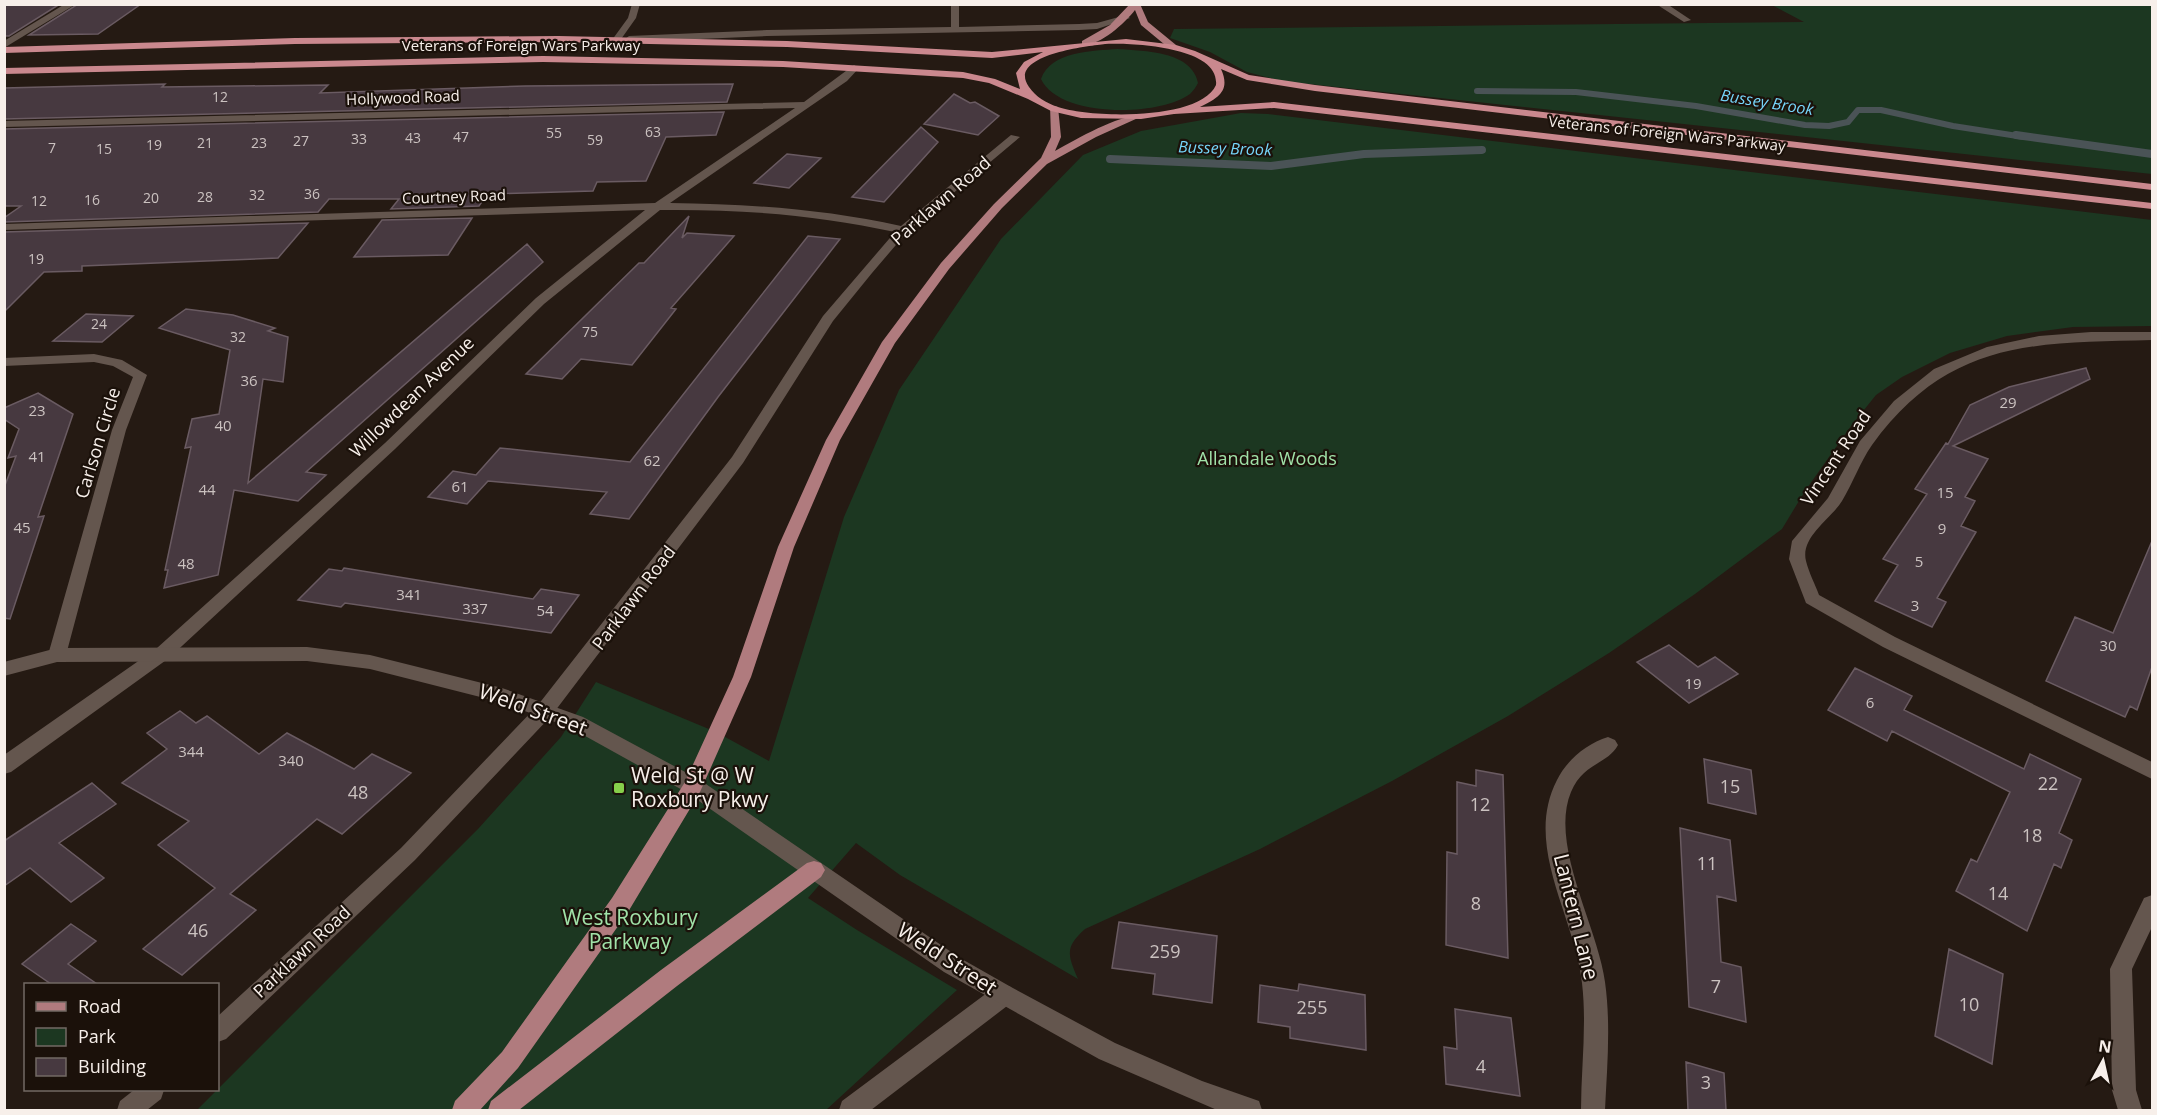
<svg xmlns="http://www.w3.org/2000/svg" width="2157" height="1115" viewBox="0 0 2157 1115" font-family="'Open Sans',sans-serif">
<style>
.green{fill:#1c3721}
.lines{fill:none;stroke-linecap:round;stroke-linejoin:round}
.stream-far1{stroke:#4a5356;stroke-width:6}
.stream{stroke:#4a5356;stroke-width:8}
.building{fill:#473940;stroke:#6a5b62;stroke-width:1.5}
.minor{fill:#64564e;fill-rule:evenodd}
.tertiary{fill:#64564e;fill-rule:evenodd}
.primary{fill:#b07b7e;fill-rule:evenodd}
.trunk{fill:#ca888e;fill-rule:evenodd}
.poi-dot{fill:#87cf4b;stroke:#1b110a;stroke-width:2}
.labels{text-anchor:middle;stroke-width:4.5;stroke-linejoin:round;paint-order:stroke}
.far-number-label{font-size:14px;fill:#cbc2c0}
.far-street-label{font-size:15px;fill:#f7efea;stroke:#1b110a}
.number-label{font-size:15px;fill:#cbc2c0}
.far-water-label{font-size:16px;font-style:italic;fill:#76d6fa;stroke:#1b110a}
.street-label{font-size:18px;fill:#f7efea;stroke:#1b110a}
.park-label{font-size:18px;fill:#a0e2a8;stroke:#1b110a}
.near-number-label{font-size:18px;fill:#cbc2c0}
.near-street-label{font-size:21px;fill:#f7efea;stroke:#1b110a}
.near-poi-label{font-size:21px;fill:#f7efea;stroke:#1b110a;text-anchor:start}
.near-park-label{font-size:21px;fill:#a0e2a8;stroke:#1b110a}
</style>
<rect width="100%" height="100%" fill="#251a13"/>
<path class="green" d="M1770 4 2152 5V174L1281 81 1247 72 1210 52 1170 38 1174 29 1804 22Z
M1118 49C1144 51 1192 51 1198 83 1196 87 1193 91 1190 94 1159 117 1059 118 1041 79 1051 51 1092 51 1118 49Z
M1241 113 1268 114 2152 220V326L2073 327 2007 336 1950 353 1902 377 1876 395 1851 426 1805 491 1782 529 1695 594 1609 653 1508 716 1392 781 1260 849 1085 929C1064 948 1068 955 1078 979L900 875 856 843 808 898 857 930 957 990 826 1110H197L478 829 561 737 596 682 716 732 769 761 844 517 899 390 1001 239 1083 155 1141 131Z"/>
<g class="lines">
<path class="stream-far1" d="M1477 91 1576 92 1696 106 1805 125 1829 126 1848 122 1858 110H1881L1953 126 2024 137"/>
<path class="stream" d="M2016 135 2152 154
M1110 159 1271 166 1364 154 1482 150"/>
</g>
<path class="building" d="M4 4H60L9 36H4Z
M78 4H141L98 34 29 35Z
M165 84 162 87 328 85 320 93 525 86 733 84 727 102 4 119V88Z
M954 94 970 103 975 102 999 116 978 135 924 124Z
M724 112 716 135 666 137 646 181 597 182 593 191 487 194 479 206 391 209 399 199H329L318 212 4 222V218L21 206H4V129Z
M921 127 938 142 884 202 852 197Z
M787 154 821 158 789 188 754 183Z
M689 216 682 238 687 233 734 236 671 308 676 309 632 365 581 359 562 379 526 374 639 263H644Z
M472 218 448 255 354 257 382 220Z
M308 223 278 258 82 266V271L44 272 4 312V232Z
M808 236 840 239 718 397 629 519 590 514 607 492 488 481 467 504 428 497 453 471 476 475 500 448 630 462Z
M527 244 543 262 306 472 326 475 298 501 234 490 218 575 164 588 168 570H165L191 447 185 448 192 419 219 414 230 350 159 328 186 309 233 315 275 328 268 331 288 337 283 382 263 379 248 483Z
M86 314 133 316 102 342 53 341Z
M2086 368 2090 379 1953 446 1988 459 1965 497 1975 501 1961 526 1976 532 1937 598 1946 602 1932 627 1875 601 1898 565 1883 559 1927 494 1915 489 1946 443 1948 444 1970 405 2009 387Z
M38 393 73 414 38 517 44 516 10 619 4 618V488L16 456 8 458 19 429 4 419V408Z
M2152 541V667L2137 710 2130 706 2125 717 2046 681 2075 617 2113 633Z
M344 568 533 599 541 589 579 595 551 633 345 603 341 607 298 600 329 569 342 571Z
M1669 645 1698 667 1715 657 1738 674 1689 703 1637 662Z
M1855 668 1912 696 1904 710 2024 769 2030 754 2081 779 2059 833 2072 840 2061 868 2054 864 2027 931 1956 891 1971 859 1977 862 2010 792 1892 731 1887 741 1828 710Z
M180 711 196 723 207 716 259 754 287 733 354 769 372 754 411 773 342 834 317 819 230 894 256 910 182 975 143 949 215 888 158 845 189 821 122 783 167 749 147 733Z
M1704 759 1751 770 1756 814 1708 803Z
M1476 770 1503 775 1508 958 1446 945 1447 852 1457 854V782L1476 786Z
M92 783 116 804 59 843 104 878 71 902 30 868 4 886V841Z
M1680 828 1730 840 1736 901 1717 896 1721 962 1741 967 1746 1022 1689 1007Z
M1119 922 1217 936 1212 1003 1153 994 1155 974 1112 968Z
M71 924 96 941 68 964 97 984H51L22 964Z
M1949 949 2003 974 1992 1064 1935 1036Z
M1299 984 1365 995 1366 1050 1290 1038V1027L1258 1022 1260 985 1298 991Z
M1455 1009 1511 1018 1520 1096 1446 1084 1444 1047 1457 1049Z
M1686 1062 1724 1073 1726 1110H1688Z"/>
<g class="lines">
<path class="minor" d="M632 4H640L636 18 619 42H613L612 40 628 18Z
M951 4H959V27L1079 24 1097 23 1126 15 1130 18 1097 29 1079 30 767 36 629 42 625 39 629 36 767 30 951 27Z
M1656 4H1667L1691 20 1684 22Z
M854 65 859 68 847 81 670 203C749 204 824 209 901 226L1011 135 1020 137 907 232 872 273 833 321 743 463 552 715 415 860 226 1039 218 1042V1016L401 848 538 705 732 457 823 316 895 232C818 215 740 209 660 210L544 304 395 449 169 658 11 772 4 774V755L157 648 385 443 536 298 645 210 4 230V224L655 203 795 108 4 127V121L804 102Z
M2091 332H2152V340C2035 343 1949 339 1872 445 1860 462 1853 483 1842 501 1831 519 1800 537 1806 561 1809 573 1815 584 1819 595L1895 637 2152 762V779L1883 647 1806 603 1789 559 1792 541 1828 498 1860 441 1894 401 1934 369 1987 347 2039 336Z
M94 354 122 360 147 375 126 430 66 655 63 660 57 662 51 660 48 655 112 430 133 377 113 366 94 362 4 366V358Z
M1608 737 1615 740 1618 745C1608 764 1583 763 1571 792 1549 845 1598 927 1605 982 1611 1025 1607 1068 1605 1110H1581C1581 1068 1587 1026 1582 983 1575 916 1523 846 1557 780 1567 760 1586 744 1608 737Z
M2152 895V927L2132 969 2136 1090 2142 1110H2118L2112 1090 2110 969 2144 898Z
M1003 984 1011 987 1015 995 1011 1003 871 1110H839L842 1101 995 987Z
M134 1090H164L161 1099 147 1110H117L120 1101Z"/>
<path class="tertiary" d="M65 4H76L4 48V41Z
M307 647 370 655 502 688 583 717 700 780 960 958 1011 987 1115 1043 1202 1081 1259 1101 1262 1110H1217L1099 1059 944 972 686 792 569 727 500 702 370 669 307 661 57 662 4 676V662L57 648Z"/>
<path class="primary" d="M1130 4H1140L1148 22 1176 45V49H1170L1141 25 1135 10C1124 24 1100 46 1082 45V41L1110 25Z
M1050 105 1058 107 1061 137 1055 151C1069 143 1127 110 1138 118L1096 137 1047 164 1002 208 949 269 895 343 840 440 794 547 751 677 700 792 628 912 518 1068 480 1110H452L455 1101 502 1052 612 898 685 782 733 677 778 547 826 440 882 342 941 263 994 204 1041 158 1051 137Z
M814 861 821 863 825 870 821 877 677 986 519 1110H488L491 1101 661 970 807 863Z"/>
<path class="trunk" d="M558 36 787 41 992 52 1126 39 1176 45 1195 51 1249 75 1315 85 2152 184V190L1315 91 1247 80 1221 69C1231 91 1218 98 1200 107L1274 102 2152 203V209L1274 108 1174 114 1141 119 1081 118 1051 111 1028 99 989 83 963 78 783 67 543 62 4 74V68L543 56 783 61 963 72 995 79 1020 89 1016 73 1024 62 1043 52 992 58 787 47 558 42 295 44 4 53V47L295 38ZM1105 44C1130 43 1220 46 1216 85 1200 121 1090 118 1058 107 1046 103 1036 97 1029 87 1006 55 1088 46 1105 44Z"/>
</g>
<rect class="poi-dot" x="613" y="782" width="12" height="12" rx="3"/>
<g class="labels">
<g class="far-number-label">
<text x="220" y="102">12</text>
<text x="653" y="137">63</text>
<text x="554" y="138">55</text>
<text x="461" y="142">47</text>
<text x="413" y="143">43</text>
<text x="359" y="144">33</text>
<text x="595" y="145">59</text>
<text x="301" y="146">27</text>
<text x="205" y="148">21</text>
<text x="259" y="148">23</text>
<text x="154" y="150">19</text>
<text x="52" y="153">7</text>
<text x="104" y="154">15</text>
<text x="312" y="199">36</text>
<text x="257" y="200">32</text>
<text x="205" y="202">28</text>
<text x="151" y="203">20</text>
<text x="92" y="205">16</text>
<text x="39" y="206">12</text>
<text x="36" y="264">19</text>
<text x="99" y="329">24</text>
<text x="590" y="337">75</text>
<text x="238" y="342">32</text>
</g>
<g class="far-street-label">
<text x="521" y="51">Veterans of Foreign Wars Parkway</text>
<text transform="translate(403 98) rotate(-2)" y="5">Hollywood Road</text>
<text transform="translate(1667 134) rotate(6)" y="5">Veterans of Foreign Wars Parkway</text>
<text transform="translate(454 197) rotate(-2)" y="5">Courtney Road</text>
</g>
<g class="number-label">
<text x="249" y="386">36</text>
<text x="2008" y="408">29</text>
<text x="37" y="416">23</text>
<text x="223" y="431">40</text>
<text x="37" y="462">41</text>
<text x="652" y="466">62</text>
<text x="460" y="492">61</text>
<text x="207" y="495">44</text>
<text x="1945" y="498">15</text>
<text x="22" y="533">45</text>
<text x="1942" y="534">9</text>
<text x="1919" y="567">5</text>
<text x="186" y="569">48</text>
<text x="409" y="600">341</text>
<text x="1915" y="611">3</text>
<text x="475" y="614">337</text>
<text x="545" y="616">54</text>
<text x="2108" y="651">30</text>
<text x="1693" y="689">19</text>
<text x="1870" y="708">6</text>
<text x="191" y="757">344</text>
<text x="291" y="766">340</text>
</g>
<g class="far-water-label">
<text transform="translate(1767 102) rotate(9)" y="6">Bussey Brook</text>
<text transform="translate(1225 148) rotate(2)" y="6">Bussey Brook</text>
</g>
<g class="street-label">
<text transform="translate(941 201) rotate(-41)" y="6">Parklawn Road</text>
<text transform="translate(412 397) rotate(-44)" y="6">Willowdean Avenue</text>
<text transform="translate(98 443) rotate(-73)" y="6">Carlson Circle</text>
<text transform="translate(1836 458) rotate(-56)" y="6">Vincent Road</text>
<text transform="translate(634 598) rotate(-53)" y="6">Parklawn Road</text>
<text transform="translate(302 952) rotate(-43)" y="6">Parklawn Road</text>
</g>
<g class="park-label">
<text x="1267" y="465">Allandale Woods</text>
</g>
<g class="near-number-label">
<text x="2048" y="790">22</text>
<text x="1730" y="793">15</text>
<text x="358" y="799">48</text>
<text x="1480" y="811">12</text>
<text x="2032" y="842">18</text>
<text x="1707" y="870">11</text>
<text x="1998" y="900">14</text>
<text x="1476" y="910">8</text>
<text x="198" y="937">46</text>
<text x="1165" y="958">259</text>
<text x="1716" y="993">7</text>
<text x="1969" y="1011">10</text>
<text x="1312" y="1014">255</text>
<text x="1481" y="1073">4</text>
<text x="1706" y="1089">3</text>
</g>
<g class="near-street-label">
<text transform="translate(533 710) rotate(20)" y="7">Weld Street</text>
<text transform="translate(1576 917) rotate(76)" y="7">Lantern Lane</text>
<text transform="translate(947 959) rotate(33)" y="7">Weld Street</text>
</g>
<g class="near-poi-label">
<text x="631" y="783">Weld St @ W<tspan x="631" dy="24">Roxbury Pkwy</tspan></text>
</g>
<g class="near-park-label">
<text x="630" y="925">West Roxbury<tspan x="630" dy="24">Parkway</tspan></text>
</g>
</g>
<rect width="2157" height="1115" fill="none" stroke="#f7efea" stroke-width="12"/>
<rect x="24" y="983" width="195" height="108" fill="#1b110a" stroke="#736a64" stroke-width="1.5"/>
<rect x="36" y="1002" width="30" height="9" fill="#b07b7e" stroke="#736a64" stroke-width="1.5"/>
<text x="78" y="1013" font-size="18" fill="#f7efea">Road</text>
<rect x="36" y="1028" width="30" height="18" fill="#1c3721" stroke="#736a64" stroke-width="1.5"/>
<text x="78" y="1043" font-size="18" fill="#f7efea">Park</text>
<rect x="36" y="1058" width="30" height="18" fill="#473940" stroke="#736a64" stroke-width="1.5"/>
<text x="78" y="1073" font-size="18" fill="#f7efea">Building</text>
<g transform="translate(2103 1061) rotate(8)" stroke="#1b110a" stroke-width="4.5" paint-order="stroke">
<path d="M0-4.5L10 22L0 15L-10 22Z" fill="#f7efea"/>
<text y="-9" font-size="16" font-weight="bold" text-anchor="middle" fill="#f7efea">N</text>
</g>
</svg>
